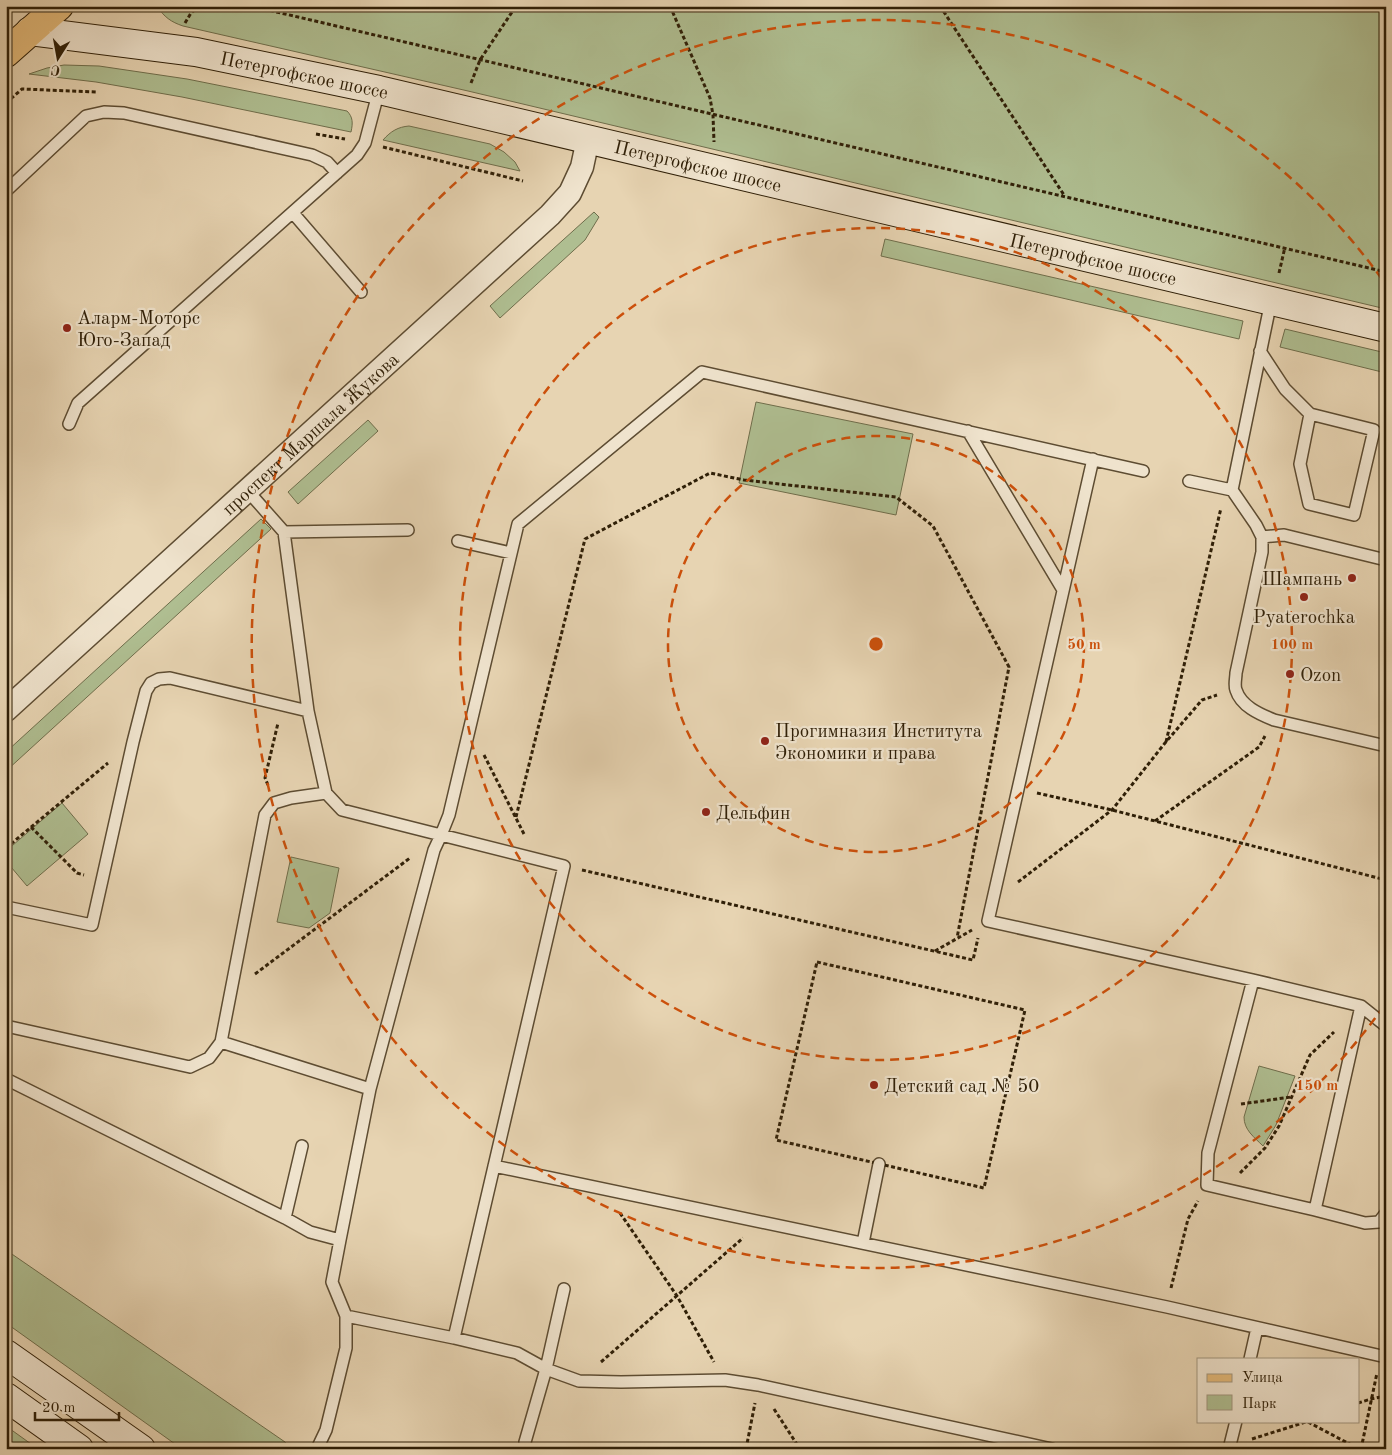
<svg xmlns="http://www.w3.org/2000/svg" width="1392" height="1455" viewBox="0 0 1392 1455" font-family="'Old Standard TT',serif">
<style>
.green{fill:#afbe91;stroke:#6f6e4c}
.lines{fill:none;stroke-linecap:round;stroke-linejoin:round}
.lane-casing{stroke:#5d4c32;stroke-width:14}
.street-casing{stroke:#5d4c32;stroke-width:25}
.secondary-casing{stroke:#2f1f07;stroke-width:30}
.primary-casing{stroke:#2f1f07;stroke-width:30}
.path{stroke:#2f1f07;stroke-width:3;stroke-dasharray:4 2.5;stroke-linecap:butt}
.lane{stroke:#efe3cd;stroke-width:11}
.street{stroke:#efe3cd;stroke-width:22}
.secondary{stroke:#efe3cd;stroke-width:28}
.primary{stroke:#e4ba79;stroke-width:28}
.ring{fill:none;stroke:#cc500b;stroke-width:2.5;stroke-dasharray:9 6}
.poi-dot{fill:#8f2418;stroke:#efe3cd;stroke-width:2}
.labels{text-anchor:middle;stroke-width:4.5;stroke-linejoin:round;paint-order:stroke}
.street-label{font-size:19px;fill:#2f1f07;stroke:#efe3cd}
.poi-label{font-size:19px;fill:#2f1f07;stroke:#efe3cd;text-anchor:start}
.centre{fill:#cc500b;stroke:#efe3cd;stroke-width:2.5}
.ring-label{font-size:15px;text-anchor:middle;font-weight:bold;fill:#cc500b;stroke:#efe3cd;stroke-width:4.5;stroke-linejoin:round;paint-order:stroke}
</style>
<rect width="100%" height="100%" fill="#e7d4b2"/>
<filter id="stains"><feTurbulence type="fractalNoise" baseFrequency=".004" numOctaves="4"/><feColorMatrix values="0 0 0 0 .2 0 0 0 0 .09 0 0 0 0 .02 0 0 0 .5 -.17"/></filter>
<radialGradient id="worn" r=".72"><stop offset=".6" stop-color="#630" stop-opacity="0"/><stop offset="1" stop-color="#630" stop-opacity=".3"/></radialGradient>
<path class="green" d="M157 6H1386V309L468 91 183 26C171 22 164 17 157 6Z
M64 65 99 66 187 79 347 111C353 117 353 123 351 132L182 97 96 82 29 74 47 68Z
M409 126 490 144 504 152 515 162 520 171 383 140C391 131 398 127 409 126Z
M594 212 599 217 585 240 500 318 490 306Z
M885 239 1243 321 1239 339 881 256Z
M1285 329 1386 353V373L1280 347Z
M756 402 913 434 896 515 739 483Z
M368 420 378 431 298 504 288 492Z
M261 519 271 529 6 771V752Z
M62 803 88 834 27 886 6 861V851Z
M291 857 339 868 330 913 309 928 277 922Z
M1259 1066 1295 1076 1276 1125 1263 1146C1254 1137 1244 1130 1244 1117Z
M6 1250 285 1442 290 1449H182L6 1323Z
M6 1426 38 1449H6Z"/>
<g class="lines">
<g class="lane-casing">
<path id="lane" d="M6 191 86 116 104 112 124 113 312 155 327 162 337 173
M293 213 361 292
M1271 301 1232 490 1256 525 1262 537V552L1236 673C1236 678 1234 685 1236 690 1241 706 1259 714 1274 720L1386 746
M1260 351 1285 389 1310 414 1374 430 1354 515 1309 504 1300 464 1310 414
M69 424 78 403 357 155 365 143 379 90
M968 431 1063 590
M1093 459 988 921 1253 980 1361 1006 1386 1026
M1189 481 1232 490
M247 490 284 532 408 530
M284 532 308 711 326 793 342 810 441 835 434 850 370 1089 340 1240 332 1282 346 1316V1348L326 1430 317 1449
M1262 537 1284 535 1386 560
M458 541 511 553
M6 907 92 925 133 742 146 691 151 683 159 679 170 678 308 711
M1253 980 1208 1153 1207 1185 1315 1210 1361 1006
M6 1026 190 1067 209 1058 221 1042 265 815 274 803 291 798 326 793
M221 1042 370 1089
M6 1079 285 1218 310 1232 340 1240
M494 1166 1167 1307 1386 1357
M1315 1210 1365 1223 1379 1222 1386 1213
M285 1218 302 1146
M863 1243 879 1164
M346 1316 454 1338 517 1353 546 1369 564 1289
M454 1338 564 866 441 835 449 815 518 524 702 372 1143 471
M1250 1359 1257 1328
M525 1442 546 1369 579 1381 621 1382 725 1380 758 1385 1052 1449
M1229 1449 1236 1421"/>
</g>
<g class="street-casing">
<g id="street">
<path id="s1" d="M6 710 550 215 570 193 582 167 588 139"/>
</g>
</g>
<g class="secondary-casing">
<g id="secondary">
<path id="s2" d="M30 31 196 52 379 90 1386 328"/>
<path d="M6 1354 141 1449"/>
<path d="M6 1397 79 1449"/>
</g>
</g>
<g class="primary-casing">
<path id="primary" d="M6 53 59 6"/>
</g>
<path class="path" d="M251 6 1386 272
M670 6 710 98 713 115 714 142
M940 6 1064 195
M185 23 191 13 200 6
M471 83 480 60 516 6
M6 103 22 89 97 92
M316 134 345 139
M383 147 523 181
M1279 273 1285 247
M1166 742 1221 508
M484 755 525 836
M268 785 265 778 278 723
M1037 793 1112 810 1386 880
M516 817 585 539 710 473 744 480 896 497 933 526 1009 667 957 938
M1155 821 1259 747 1265 736
M31 827 77 873 84 875
M6 848 108 763
M582 870 973 960 978 938
M1018 882 1112 810 1165 743 1202 700 1217 695
M935 951 972 930
M817 962 1025 1010 984 1188 776 1140Z
M255 974 410 858
M1241 1104 1291 1097
M1240 1173 1265 1148 1279 1126 1310 1055 1334 1032
M620 1213 677 1296 714 1362
M1171 1288 1188 1219 1198 1201
M601 1362 743 1238
M1358 1403 1371 1399 1386 1396
M774 1409 800 1449
M1308 1422 1359 1449
M1252 1439 1309 1421
M746 1449 755 1403
M1361 1449 1377 1373"/>
<use href="#lane" class="lane"/>
<use href="#street" class="street"/>
<use href="#secondary" class="secondary"/>
<use href="#primary" class="primary"/>
</g>
<g class="ring">
<circle cx="876" cy="644" r="208"/>
<circle cx="876" cy="644" r="416"/>
<path d="M1384 1006A624 624 0 1 1 1384 282"/>
</g>
<g class="poi-dot">
<circle cx="67" cy="328" r="5"/>
<circle cx="1352" cy="578" r="5"/>
<circle cx="1304" cy="597" r="5"/>
<circle cx="1290" cy="674" r="5"/>
<circle cx="765" cy="741" r="5"/>
<circle cx="706" cy="812" r="5"/>
<circle cx="874" cy="1085" r="5"/>
</g>
<g class="labels">
<g class="street-label">
<text dy="7" stroke="none"><textPath href="#s2" startOffset="278">Петергофское шоссе</textPath></text>
<text dy="7" stroke="none"><textPath href="#s2" startOffset="682">Петергофское шоссе</textPath></text>
<text dy="7" stroke="none"><textPath href="#s2" startOffset="1088">Петергофское шоссе</textPath></text>
<text dy="7" stroke="none"><textPath href="#s1" startOffset="411">проспект Маршала Жукова</textPath></text>
</g>
<g class="poi-label">
<text x="77" y="324">Аларм-Моторс<tspan x="77" dy="22">Юго-Запад</tspan></text>
<text x="1342" y="585" text-anchor="end">Шампань</text>
<text x="1304" y="623" text-anchor="middle">Pyaterochka</text>
<text x="1300" y="681">Ozon</text>
<text x="775" y="737">Прогимназия Института<tspan x="775" dy="22">Экономики и права</tspan></text>
<text x="716" y="819">Дельфин</text>
<text x="884" y="1092">Детский сад № 50</text>
</g>
</g>
<circle cx="876" cy="644" r="8" class="centre"/>
<g class="ring-label">
<text x="1084" y="649">50 m</text>
<text x="1292" y="649">100 m</text>
<text x="1317" y="1090">150 m</text>
</g>
<rect width="1392" height="1455" fill="none" stroke="#e7d4b2" stroke-width="25"/>
<rect x="8" y="8" width="1377" height="1440" fill="none" stroke="#2f1f07" stroke-width="2.5"/>
<rect x="12" y="12" width="1367" height="1430" fill="none" stroke="#2f1f07"/>
<rect x="1197" y="1358" width="162" height="65" fill="#efe3cd" stroke="#a2957e"/>
<rect x="1207" y="1374" width="25" height="8" fill="#e4ba79" stroke="#a2957e"/>
<text x="1242" y="1382" font-size="15" fill="#2f1f07">Улица</text>
<rect x="1207" y="1395" width="25" height="15" fill="#afbe91" stroke="#a2957e"/>
<text x="1242" y="1408" font-size="15" fill="#2f1f07">Парк</text>
<g transform="translate(58 58) rotate(191)" stroke="#efe3cd" stroke-width="4" paint-order="stroke">
<path d="M0-4L9 19L0 12L-9 19Z" fill="#2f1f07"/>
<text y="-8" font-size="14" font-weight="bold" text-anchor="middle" fill="#2f1f07">С</text>
</g>
<path d="M35 1412v8h84v-8" fill="none" stroke="#2f1f07" stroke-width="2.5"/>
<text x="42" y="1412" font-size="15" fill="#2f1f07" stroke="#efe3cd" stroke-width="4" paint-order="stroke">20 m</text>
<rect width="100%" height="100%" filter="url(#stains)"/>
<rect width="100%" height="100%" fill="url(#worn)"/>
</svg>
